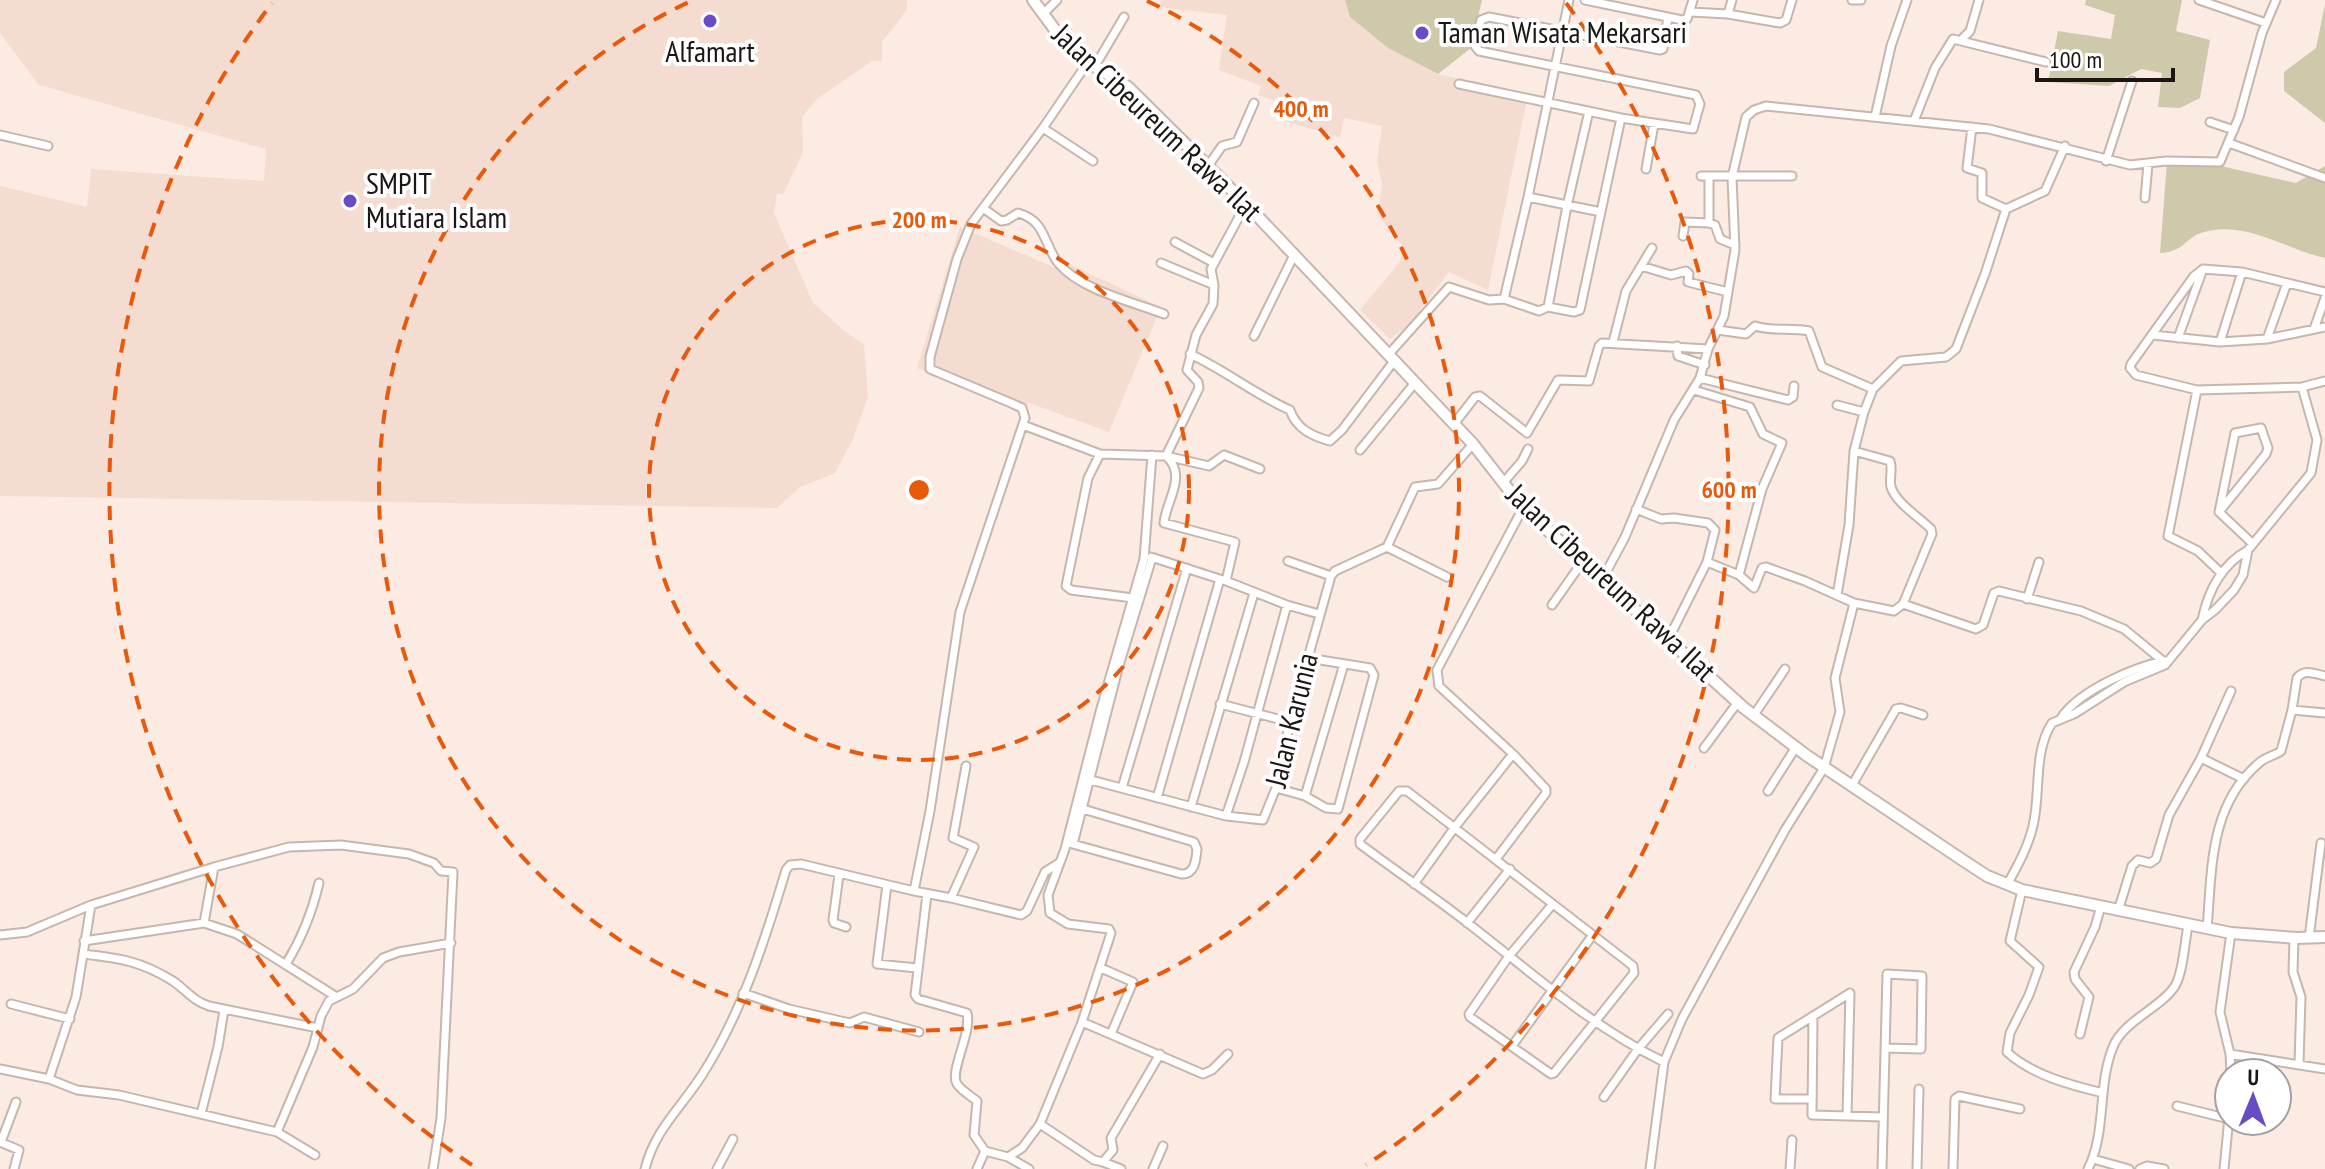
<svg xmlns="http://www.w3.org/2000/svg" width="2325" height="1169" viewBox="0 0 2325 1169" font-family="'PT Sans Narrow',sans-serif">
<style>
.built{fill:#f4ddd0}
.green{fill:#cfc9ab}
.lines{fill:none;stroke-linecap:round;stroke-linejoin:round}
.street-casing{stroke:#c5b6ae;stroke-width:11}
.secondary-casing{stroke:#c5b6ae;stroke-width:14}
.street{stroke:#fff;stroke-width:7}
.secondary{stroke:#fff;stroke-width:10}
.ring{fill:none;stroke:#e8590c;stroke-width:4;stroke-dasharray:14 10}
.poi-dot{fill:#674cc5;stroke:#fff;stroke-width:3}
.labels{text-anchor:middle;stroke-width:8;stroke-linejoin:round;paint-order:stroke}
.poi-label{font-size:30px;fill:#1b1513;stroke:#fff;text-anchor:start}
.street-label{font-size:30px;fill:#1b1513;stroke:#fff}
.centre{fill:#e8590c;stroke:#fff;stroke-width:4}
.ring-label{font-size:24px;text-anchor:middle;font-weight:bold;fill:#e8590c;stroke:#fff;stroke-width:8;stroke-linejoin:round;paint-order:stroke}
</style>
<rect width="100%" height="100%" fill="#fbebe2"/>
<path class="built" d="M0 0H907V10L882 42V61H872L817 99 802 117 803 153 783 194H777L774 213 813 303 846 332 864 345 868 397 853 439 835 473 800 487 777 508 0 496V186L87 207 91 169 264 181 266 149 39 85 0 33Z
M1161 0H1345L1350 17 1388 48 1437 74 1528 94 1488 290 1449 272 1408 326 1390 339 1360 310 1400 262 1403 246 1378 215 1382 184 1377 162 1382 126 1344 118 1340 138 1275 118 1278 102 1258 95 1261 86 1219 70 1227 15 1159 7Z
M960 227 1058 269 1062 261 1161 307 1109 432 1029 403 1019 409 917 368Z"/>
<path class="green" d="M1345 0H1482L1471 48 1438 74 1388 48 1350 17Z
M2086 0H2182L2176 31 2210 40 2200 98 2180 108 2158 107 2162 73 2141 69 2109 86 2048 82 2058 31 2111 39 2115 15 2085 5Z
M2325 4V123L2284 91V72L2316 48Z
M2181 157 2296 183 2325 166V258C2285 249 2246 220 2204 232 2185 237 2185 252 2160 253L2167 162Z"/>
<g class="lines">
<g class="street-casing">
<path id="street" d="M1585 0 1682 20 1687 19 1693 0
M1852 0H1861
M2199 0 2266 23
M1691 12 1728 14 1780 23 1786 20 1792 0
M1043 14 1057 0
M1728 14 1732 0
M1961 40 1970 31 1979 0
M1095 66 1124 17
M1459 84 1621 118 1693 129 1700 104 1696 95 1479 51 1475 46 1481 20 1489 17 1660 50 1663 49 1668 17
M1875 117 1891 46 1907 0
M1914 121 1935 68 1953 39 2046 62
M2210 122 2234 130
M1972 127 1967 168 1982 173V198L2006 209
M1043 128 1093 161
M0 135 48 146
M2229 143 2325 178
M2106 161 2132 81
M1208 166 1222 146 1237 142 1254 103
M1646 169 1654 124
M1701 176H1792
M1709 176V223L1715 225 1720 239 1735 245
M1528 197 1601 212
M2145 198 2148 164
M983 208 1001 221 1007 220 1018 213C1047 221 1043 245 1059 264 1081 290 1133 302 1164 314
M1683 236 1685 222 1709 223
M1175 242 1214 263
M1161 263 1214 285
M1641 266 1671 275 1686 271 1689 274 1688 282 1728 292
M2325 292 2242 272 2203 269 2194 276 2131 364 2130 368 2136 375 2197 390 2302 387 2325 381
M1504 299 1539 311 1548 307 1567 206 1589 111
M1548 307 1574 312 1580 310 1621 118
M2314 329 2325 298
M1718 330 1746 334 1755 326C1774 332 1790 327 1809 331L1822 367 1873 389
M2153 335 2220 342 2267 339 2325 327
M1254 336 1294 255
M2178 338 2203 269
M2267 339 2287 283
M1613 342 1626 291 1652 248
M2220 342 2242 272
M1677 346 1678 356 1705 365
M1190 354C1225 370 1254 394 1290 410 1296 428 1311 436 1330 441L1342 430 1394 361
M1388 355 1449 287 1489 300 1504 299 1528 197 1569 0
M1700 378 1788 400 1793 397 1794 386
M1694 390 1750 407 1763 434 1782 443 1762 489 1739 575
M2197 390 2168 536 2198 551 2221 573
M1837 405 1864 412
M1454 424 1475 397 1480 396 1527 433 1558 380 1589 381 1599 346 1602 343 1708 349
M1023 425 1100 454 1166 456 1209 466 1224 455 1260 469
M1360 450 1414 384
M1854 451 1890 461C1893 470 1889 478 1891 487 1896 503 1919 517 1931 529L1932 534 1903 604 1894 611 1854 603
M1100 454 1088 478 1066 586 1071 590 1133 598
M1503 483 1522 461 1528 449
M1636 509 1661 519 1674 518 1708 523 1715 530 1707 562 1669 638
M2219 512 2266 454 2268 448 2261 428 2235 433 2219 512 2253 544
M1387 547 1447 577
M1151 557 1226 581 1287 605 1319 614
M1288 561 1331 576
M1603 578 1625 537 1674 420 1700 378 1708 349 1724 316 1735 250 1732 177 1746 117 1754 110 1766 106 1989 129 2130 165 2166 161 2220 162 2239 117 2262 33 2276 0
M1226 581 1235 542 1164 523C1166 500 1188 476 1166 456L1199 388 1198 382 1187 370 1196 335 1213 304 1214 285 1211 269 1246 204
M1837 595 1849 525 1854 451 1864 412 1873 389 1901 361 1946 357 1956 349 1985 274 2006 209 2045 191 2065 146
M2027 599 2039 562
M1903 604 1976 629 1983 625 1994 593 1999 591 2081 611 2124 629 2163 661
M1552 605 1583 561
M2202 620C2208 591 2221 565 2248 550L2311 473 2317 440 2302 387
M1220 704 1290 722
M2292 710 2297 678C2304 668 2315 674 2325 676
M1754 715 1785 669
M2061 718C2079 691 2133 667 2165 661
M1704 748 1738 702
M2201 758 2231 691
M1091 780 1226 816 1263 820 1276 788 1290 722 1331 576 1335 571 1387 547 1415 487 1438 484 1473 444
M1851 787 1896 709 1901 708 1923 715
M1122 788 1187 568
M1276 788 1305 796 1326 808 1338 809 1374 675 1370 668 1308 658
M1768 791 1796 747
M1305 796 1344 664
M1157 798 1220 579
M1191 807 1254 593
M1226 816 1244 762 1287 605
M1069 843 1181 874C1195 875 1196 860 1197 849L1194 842 1083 809
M1073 844 1118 669 1152 558
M1496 859 1546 793V789L1513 754 1439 686 1437 670 1523 508
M839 875 833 920 834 923 846 927
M2008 883C2018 865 2028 847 2033 826 2041 793 2033 752 2052 723L2074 714 2124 682 2165 665 2202 620 2215 610 2234 590 2243 575 2248 550
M1414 884 1455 827 1513 754
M887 885 877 964 917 968
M2022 890 2010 941 2039 967 2029 995 2010 1033 2007 1052C2032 1075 2070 1085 2103 1093
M914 891 951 898 974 847 953 838 966 766
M927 894 915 995 918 999 967 1013C972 1034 949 1071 957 1084 962 1091 971 1096 977 1101L974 1135 985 1151
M951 898 1021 915 1027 911 1045 872 1059 863
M1552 905 1509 956 1469 1014 1470 1017 1551 1074 1554 1073 1634 973 1633 966 1407 791H1399L1360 839V844C1396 871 1433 896 1469 924 1532 973 1592 1027 1664 1062
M2118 911 2132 866 2138 860 2150 863 2156 859 2169 815 2201 758 2244 779
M204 923 214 867
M1467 923 1510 869
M2207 929C2212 870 2209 805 2259 763 2265 757 2274 756 2281 751L2292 710 2325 713
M0 935 27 932 91 905 214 867 289 847 341 845 409 854 434 863 441 871 453 872 441 1118 433 1169
M2294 938 2293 972 2301 997 2299 1064
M2309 938 2321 843
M84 941 204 923 237 934 335 996
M83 954C119 958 141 961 173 981 186 990 193 1001 209 1006L318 1028
M286 964C302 938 312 913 319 883
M1101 968 1133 982 1111 1034
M743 993 789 1009 850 1023 864 1017 919 1032
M11 1004 70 1019
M1813 1016 1812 1115 1883 1117
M1082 1022 1203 1074 1212 1070 1228 1054
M2080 1034 2089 997 2075 979 2074 972 2095 927 2101 906
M1512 1046 1592 936
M2230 1054 2325 1069
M0 1069 49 1079 76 997 91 905
M2231 1073 2230 1054 2220 1012 2231 933
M49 1079 77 1090 119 1095 277 1132 315 1155
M1604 1097 1638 1049 1668 1014
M1812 1099H1775L1778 1038 1850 993 1847 1116
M2177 1106 2229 1119
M201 1114 218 1047 224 1010
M1040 1124 1094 1160 1103 1162 1113 1150 1111 1138 1160 1054
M277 1132 313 1047 321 1016 329 1001 353 989 383 958 399 952 451 943
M0 1142 19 1150 14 1169
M1 1142 16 1102
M1008 1157 1029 1169
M2093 1159 2129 1169
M1103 1162 1121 1169
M645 1169C655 1129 681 1108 702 1075 742 1013 765 940 786 870L790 865 801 864 914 891 930 811 960 612 1025 418 1022 408 1011 403 930 369V357L957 259 971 224 1043 128 1088 62
M717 1169 733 1139
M977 1169 985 1151 1008 1157 1022 1148 1040 1124 1082 1022 1111 933 1109 929 1068 924 1050 913 1048 895 1065 849 1100 712 1144 559 1152 455
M1153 1169 1163 1146
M1650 1169 1664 1062 1682 1019 1785 830 1824 768 1840 712 1835 678 1854 603 1805 581 1766 567 1762 568 1754 588 1739 575 1707 562
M1790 1169 1792 1140
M1882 1169 1887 974 1922 976 1921 1049 1885 1048
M1917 1169 1919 1089
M1953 1169 1955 1099 1959 1096 2020 1109
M2088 1169C2107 1131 2097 1086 2113 1047 2123 1021 2162 1007 2175 986 2183 973 2185 941 2188 925
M2140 1169 2147 1166 2164 1169
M2224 1169 2229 1117"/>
</g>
<g class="secondary-casing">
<path id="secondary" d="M1033 0 1061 38 1088 62 1128 87 1246 204 1473 444 1523 508 1744 708 1806 755 1961 859 1987 876 2022 890 2231 933 2297 938 2325 937"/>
</g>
<use href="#street" class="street"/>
<use href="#secondary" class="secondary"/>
</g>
<g class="ring">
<circle cx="919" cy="490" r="270"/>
<path d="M1147 1A540 540 0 1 1 691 1"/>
<path d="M472 1165A810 810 0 0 1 272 3M1566 3A810 810 0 0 1 1366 1165"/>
</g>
<g class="poi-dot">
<circle cx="710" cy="21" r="8"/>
<circle cx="1422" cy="33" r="8"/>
<circle cx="350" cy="201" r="8"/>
</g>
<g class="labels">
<g class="poi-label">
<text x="1438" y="43">Taman Wisata Mekarsari</text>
<text x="710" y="62" text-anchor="middle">Alfamart</text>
<text x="366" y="194">SMPIT<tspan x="366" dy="34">Mutiara Islam</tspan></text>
</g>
<g class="street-label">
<text transform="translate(1157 123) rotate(43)" y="10">Jalan Cibeureum Rawa Ilat</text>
<text transform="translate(1611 583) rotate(43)" y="10">Jalan Cibeureum Rawa Ilat</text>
<text transform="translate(1292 720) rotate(-76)" y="10">Jalan Karunia</text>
</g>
</g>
<circle cx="919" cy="490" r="12" class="centre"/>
<g class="ring-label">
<text x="1301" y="117">400 m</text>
<text x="919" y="228">200 m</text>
<text x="1729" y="498">600 m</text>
</g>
<g transform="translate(2253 1097) rotate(1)"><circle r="38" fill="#ffffff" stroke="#a4a1a1" stroke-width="2"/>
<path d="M0-6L14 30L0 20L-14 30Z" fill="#674cc5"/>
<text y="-12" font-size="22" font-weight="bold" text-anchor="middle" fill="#1b1513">U</text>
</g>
<path d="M2037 68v12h136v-12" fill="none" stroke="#1b1513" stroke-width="4"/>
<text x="2049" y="68" font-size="24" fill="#1b1513" stroke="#ffffff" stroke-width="6" paint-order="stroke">100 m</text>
</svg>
